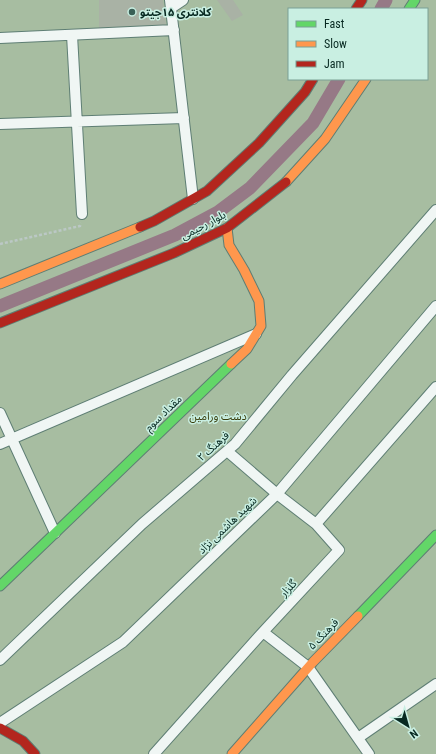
<svg xmlns="http://www.w3.org/2000/svg" width="436" height="754" viewBox="0 0 436 754" font-family="'Roboto Condensed','Noto Sans Arabic',sans-serif">
<style>
.green{fill:#a7bda1;fill-rule:evenodd}
.lines{fill:none;stroke-linecap:round;stroke-linejoin:round}
.canal{stroke:#967986;stroke-width:13}
.building{fill:#a9b2a5}
.street-casing{stroke:#5e7e74;stroke-width:12}
.fast-casing{stroke:#5e7e74;stroke-width:11}
.slow-casing{stroke:#5e7e74;stroke-width:11}
.jam-casing{stroke:#5e7e74;stroke-width:11}
.path{stroke:#bbc8c5;stroke-width:2.5;stroke-dasharray:3 2;stroke-linecap:butt}
.street{stroke:#f0f6f4;stroke-width:10}
.fast{stroke:#63d668;stroke-width:9}
.slow{stroke:#ff974d;stroke-width:9}
.jam{stroke:#b3261e;stroke-width:9}
.poi-dot{fill:#3a6056;stroke:#c9efe2;stroke-width:1.5}
.labels{text-anchor:middle;stroke-width:3;stroke-linejoin:round;paint-order:stroke}
.poi-label{font-size:11px;font-weight:bold;fill:#072921;stroke:#c9efe2;text-anchor:start}
.street-label{font-size:11px;fill:#072921;stroke:#c9efe2}
.park-label{font-size:11px;fill:#373b09;stroke:#c9efe2}
</style>
<rect width="100%" height="100%" fill="#9ac5b8"/>
<path class="green" d="M0 0H436V754H0ZM289 9H427V79H289Z"/>
<g class="lines">
<path class="canal" d="M381 9 386 0
M0 306 175 235 218 212 250 188 313 123 339 79"/>
</g>
<path class="building" d="M99 0H163L166 25 99 28Z
M217 0H233L243 15 232 21Z"/>
<g class="lines">
<g class="street-casing">
<path id="street" d="M170 0 193 199
M171 8 183 0
M72 35 82 214
M0 38 174 30
M0 124 184 118
M0 413 55 533
M0 444 256 334
M316 524 436 387
M263 632 308 667 369 754
M0 660 142 524 235 444 292 375 436 210
M0 723 123 642 277 494 436 306
M358 738 436 684
M154 754 263 632 339 550 316 524 277 494 227 451"/>
</g>
<g class="fast-casing">
<path id="fast" d="M409 9 415 0
M0 586 231 364
M358 616 436 535"/>
</g>
<g class="slow-casing">
<path id="slow" d="M286 182 325 139 366 79
M227 228 229 245 244 270 259 301 261 326 247 349 231 364
M0 284 140 227
M232 754 313 662 358 616"/>
</g>
<g class="jam-casing">
<path id="jam" d="M356 9 362 0
M140 227 154 221 207 191 259 143 305 92 313 79
M0 323 174 253 227 228 286 182
M0 728 23 741 35 754"/>
</g>
<path class="path" d="M0 244 80 226 81 223"/>
<use href="#street" class="street"/>
<use href="#fast" class="fast"/>
<use href="#slow" class="slow"/>
<use href="#jam" class="jam"/>
</g>
<circle class="poi-dot" cx="132" cy="12" r="4"/>
<g class="labels">
<g class="poi-label">
<text x="140" y="16">کلانتری ۱۵جیتو</text>
</g>
<g class="street-label">
<text transform="translate(203 225) rotate(-28)" y="4">بلوار رحیمی</text>
<text transform="translate(163 413) rotate(-44)" y="4">مقداد سوم</text>
<text transform="translate(213 446) rotate(-42)" y="4">فرهنگ ۲</text>
<text transform="translate(227 525) rotate(-44)" y="4">شهید هاشمی نژاد</text>
<text transform="translate(288 588) rotate(-47)" y="4">گلزار</text>
<text transform="translate(323 634) rotate(-46)" y="4">فرهنگ ۵</text>
</g>
<g class="park-label">
<text x="218" y="420">دشت ورامین</text>
</g>
</g>
<rect x="288" y="8" width="140" height="72" fill="#c9efe2" stroke="#7ba095"/>
<rect x="296" y="21" width="20" height="6" fill="#63d668" stroke="#7ba095"/>
<text x="324" y="28" font-size="12" fill="#072921">Fast</text>
<rect x="296" y="41" width="20" height="6" fill="#ff974d" stroke="#7ba095"/>
<text x="324" y="48" font-size="12" fill="#072921">Slow</text>
<rect x="296" y="61" width="20" height="6" fill="#b3261e" stroke="#7ba095"/>
<text x="324" y="68" font-size="12" fill="#072921">Jam</text>
<g transform="translate(408 726) rotate(143)" stroke="#c9efe2" stroke-width="3" paint-order="stroke">
<path d="M0-3L7 15L0 10L-7 15Z" fill="#072921"/>
<text y="-6" font-size="11" font-weight="bold" text-anchor="middle" fill="#072921">N</text>
</g>
</svg>
